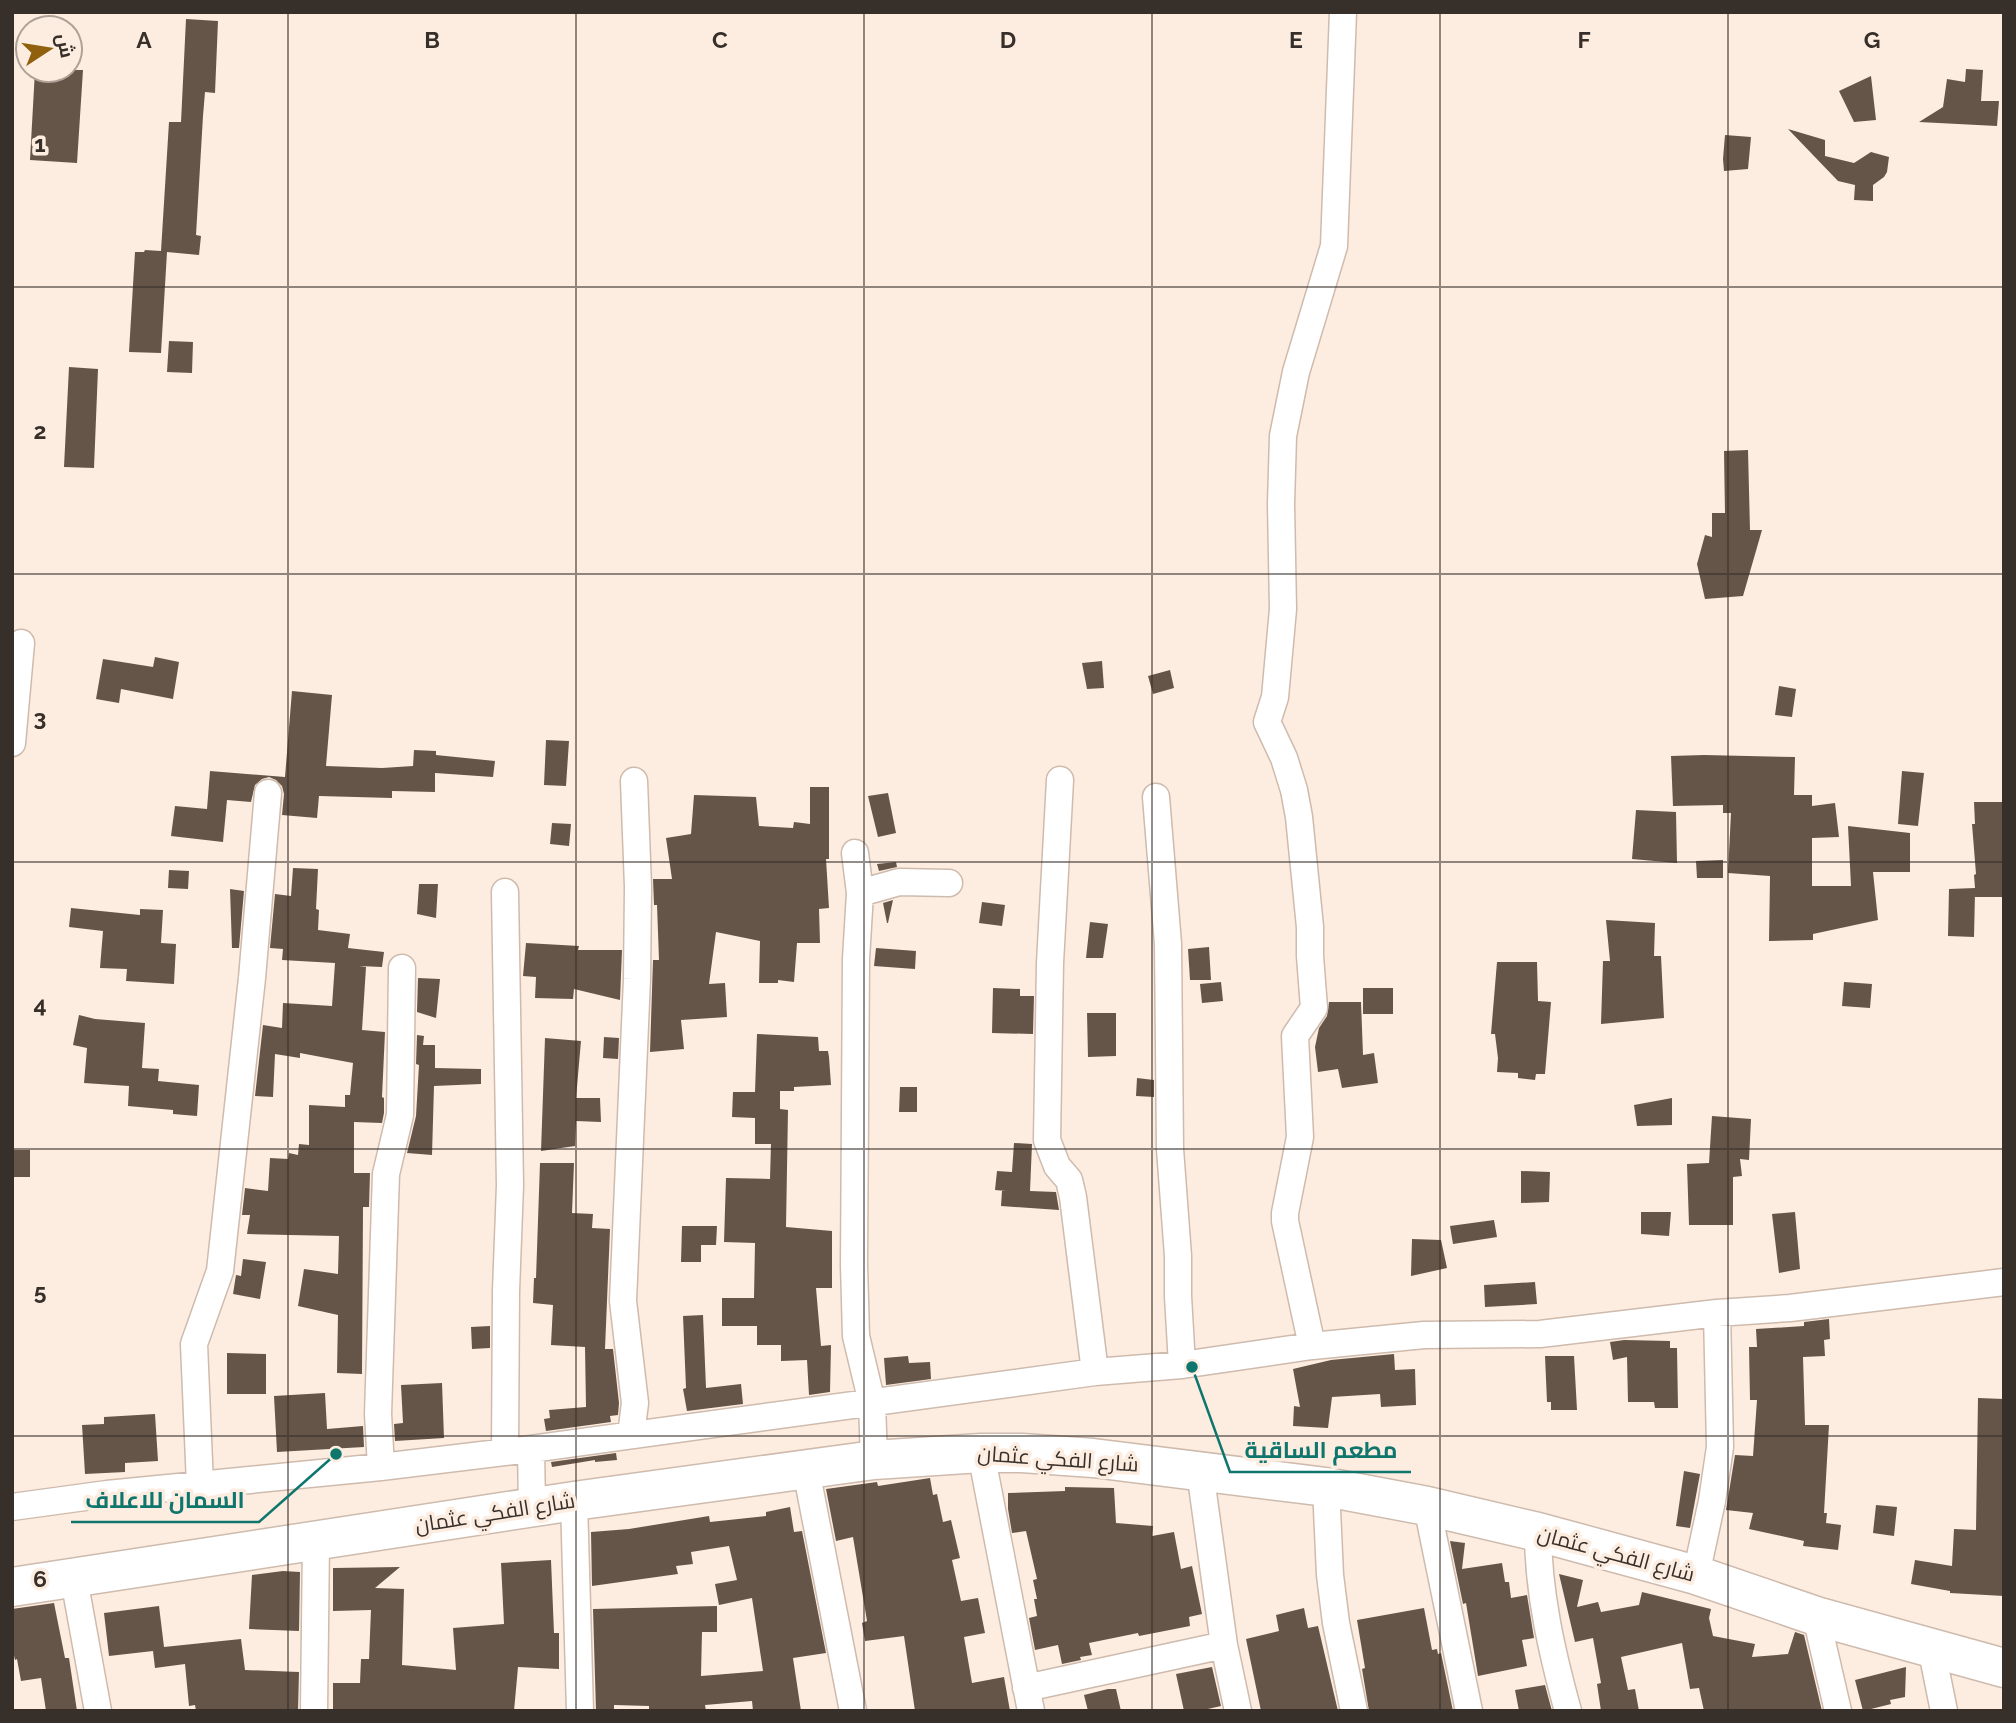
<svg xmlns="http://www.w3.org/2000/svg" width="2016" height="1723" viewBox="0 0 2016 1723" font-family="Raleway,Cairo,sans-serif">
<style>
.building{fill:#655548}
.lines{fill:none;stroke-linecap:round;stroke-linejoin:round}
.street-casing{stroke:#cebbad;stroke-width:29}
.secondary-casing{stroke:#cebbad;stroke-width:41}
.street{stroke:#fff;stroke-width:26}
.secondary{stroke:#fff;stroke-width:38}
.grid{fill:none;stroke:#372f29;stroke-width:2;stroke-opacity:0.55}
.labels{text-anchor:middle;stroke-width:7;stroke-linejoin:round;paint-order:stroke}
.street-label{font-size:21px;fill:#372f29;stroke:#fdede1}
.grid-label{font-size:23px;text-anchor:middle;font-weight:bold;fill:#372f29;stroke:#fdede1;stroke-width:7;stroke-linejoin:round;paint-order:stroke}
.leader{fill:none;stroke:#0f766e;stroke-width:2.5}
.callout-dot{fill:#0f766e;stroke:#fdede1;stroke-width:2.5}
.callout-label{font-size:23px;text-anchor:middle;font-weight:bold;fill:#0f766e;stroke:#fdede1;stroke-width:7;stroke-linejoin:round;paint-order:stroke}
</style>
<rect width="100%" height="100%" fill="#fdede1"/>
<path class="building" d="M186 19 218 21 215 93 205 92 203 116 196 235 201 236 199 255 167 252 161 353 129 352 135 252H144L145 250 161 251 169 122H181Z
M1966 69 1983 70 1981 101H1999L1997 126 1919 122 1943 107 1947 79 1965 82Z
M35 70H83L77 163 30 160Z
M1871 76 1876 120 1854 122 1839 91Z
M1788 129 1825 140V156L1854 163 1871 152 1889 157 1887 172 1884 177 1873 185V201L1854 200 1855 185 1838 181Z
M1725 135 1751 137 1748 169 1724 171 1723 159Z
M169 341 193 342 192 373 167 372Z
M69 367 98 369 94 468 64 467Z
M1748 450 1750 530H1762L1743 596 1705 599 1697 564 1705 535 1712 537V513H1725L1724 451Z
M155 657 179 662 173 699 121 689 119 703 96 699 103 659 153 667Z
M1102 661 1104 688 1087 689 1082 663Z
M1170 670 1174 688 1153 694 1148 676Z
M1779 686 1796 689 1792 717 1775 715Z
M292 691 332 695 326 766 382 768 413 766 414 750 436 751V755L495 761 493 777 435 773V792L392 791V798L319 796 317 818 282 815 284 794 282 786 276 780 269 777 262 779 255 785 251 802 227 800 223 842 171 836 175 806 207 809 210 771 285 777Z
M546 740 569 741 566 786 544 785Z
M1704 755 1795 757 1794 795H1812V806L1835 803 1839 837 1812 838V886H1851L1848 826 1910 833V872H1873L1878 920 1813 934V940L1769 941 1770 876 1728 873 1731 813H1723V805L1673 806 1671 756Z
M1902 771 1924 773 1918 826 1898 824Z
M810 787H829V859H826L829 908 819 909 820 943H797L794 982 778 980V983H759L760 941 716 932 709 984 725 983 727 1017 681 1020 684 1049 650 1052 653 960H659L657 905H654L653 879H672L666 838 691 834 694 795 756 797 759 826 793 828 794 822 810 824Z
M888 793 896 833 878 837 868 796Z
M1974 802H2004V897H1975V893L1974 937 1948 936 1949 889 1975 888 1974 875 1976 874 1972 824H1975Z
M1636 810 1676 812 1677 863 1632 859Z
M552 823 571 824 569 846 550 844Z
M1723 860V878H1697L1696 861Z
M896 862 897 867 879 871 877 864Z
M293 868 318 869 316 909 319 910 318 930 350 934 348 948 384 952 382 967 359 966 366 967 362 1030 385 1032 382 1097 384 1098V1113L382 1123 354 1122V1173H370L369 1207H363L362 1374 337 1373 338 1315 298 1306 304 1269 338 1274 339 1236 247 1234 250 1215H242L245 1188 268 1191 270 1158 288 1159 289 1153 298 1155 299 1144 309 1145V1105L345 1107V1095H350L353 1063 300 1053V1058L275 1054 273 1097 255 1096 263 1025 282 1028 283 1003 332 1006 335 963 282 960 283 949 270 948 275 894 291 896Z
M169 870 189 871 188 889 168 888Z
M419 884H438L436 918 417 914Z
M230 889 244 891 239 948H232Z
M893 900 888 923H887L883 903Z
M982 902 1005 905 1002 926 979 923Z
M71 908 140 915V909L163 910 161 943 176 944 174 984 126 981 127 969 100 968 103 931 69 927Z
M1606 920 1655 923 1654 956H1661L1664 1018 1601 1024 1603 961H1610Z
M1090 922 1108 924 1103 958H1086Z
M526 943 579 946 578 950H622L620 1000 574 989 573 999 535 998 536 977 523 976Z
M1209 947 1211 980H1190L1188 949Z
M876 948 916 951 915 969 874 966Z
M1497 962H1537L1538 1001 1551 1002 1545 1074H1536L1535 1080 1518 1078V1073L1497 1072 1498 1058 1495 1034H1491Z
M418 978 440 979 436 1018 417 1012Z
M1221 982 1223 1001 1202 1003 1200 984Z
M1844 982 1872 984 1870 1008 1842 1006Z
M993 988 1020 989V996H1034L1033 1034 992 1033Z
M1363 988H1393V1014H1363Z
M1329 1002H1361L1363 1055 1374 1053 1378 1083 1342 1088 1338 1069 1318 1072 1315 1047 1319 1028 1327 1016Z
M1087 1013H1116V1056L1088 1057Z
M79 1015 95 1019 145 1023 142 1068 159 1069 158 1081 199 1085 197 1116 173 1114V1110L128 1106 129 1086 84 1083 87 1048 73 1045Z
M757 1034 818 1037 819 1051H828L829 1057 831 1085 794 1087V1091H780V1109L788 1110 786 1227 832 1231V1288H816L821 1346 831 1345 830 1392 809 1395 807 1360 781 1361V1345H757V1326H722V1298H754L755 1243 724 1242 726 1178 770 1179 771 1144H755V1118L732 1117 733 1092H755Z
M417 1035 424 1036 423 1045H435V1068L481 1069V1084L434 1086 432 1155 407 1153 416 1116 419 1065 416 1064Z
M604 1037 619 1038 618 1059 603 1058Z
M545 1038 581 1041 576 1098H600L601 1122 576 1121 575 1146 541 1151Z
M1137 1078 1154 1080V1097L1136 1096Z
M900 1087H917V1112H899Z
M1672 1098V1125L1637 1126 1634 1105Z
M1712 1116 1751 1119 1749 1160 1740 1159 1742 1176 1733 1177V1225H1689L1687 1164 1709 1163Z
M1014 1143 1032 1144 1030 1191 1056 1192 1059 1210 1001 1206 1002 1191H1006L995 1190 997 1171 1012 1172Z
M12 1150H30V1177H12Z
M540 1163H574L572 1213 593 1214 592 1228 610 1229 605 1349H613L619 1403 618 1415 610 1416 611 1422 546 1431 544 1419 550 1418 549 1410 586 1407 585 1347 551 1345 553 1305 533 1303 534 1278H536Z
M1521 1171 1550 1172 1549 1202 1521 1203Z
M1641 1212H1671L1669 1236 1641 1234Z
M1795 1212 1800 1269 1779 1273 1772 1214Z
M1494 1220 1497 1237 1453 1244 1450 1226Z
M682 1226H717L716 1245H701V1262H681Z
M1412 1239 1441 1240 1447 1268 1411 1276Z
M243 1259 266 1262 260 1299 233 1294 236 1275 241 1276Z
M1535 1282 1537 1304 1485 1307 1484 1285Z
M703 1315 706 1388 741 1384 743 1404 687 1411 683 1389 686 1388 683 1316Z
M1829 1319 1830 1339 1824 1340 1825 1356 1803 1357 1805 1425H1829L1824 1513H1827L1826 1523 1841 1525 1838 1550 1803 1546 1804 1541 1749 1529 1753 1513 1726 1510 1735 1455 1753 1456 1757 1400H1750L1749 1347H1757L1756 1329 1804 1326V1322Z
M490 1326V1348L472 1349 471 1327Z
M1624 1340 1670 1341V1348H1677L1678 1408H1655L1654 1402H1628L1627 1357 1613 1360 1610 1342Z
M227 1353 266 1354V1394H227Z
M1394 1354 1395 1370 1415 1369 1416 1405 1381 1407 1380 1394 1332 1397 1328 1428 1293 1426 1294 1406 1300 1407 1293 1369 1331 1360Z
M908 1356 909 1363 930 1362 931 1379 886 1385 884 1358Z
M1545 1356H1574L1577 1410H1551V1402H1547Z
M442 1383 444 1438 395 1441 394 1424 403 1423 401 1385Z
M325 1393 327 1429 363 1426 364 1447 277 1452 274 1396Z
M1978 1398 2004 1399V1596L1950 1593V1591L1911 1584 1915 1560 1952 1566 1954 1529 1976 1530Z
M155 1414 158 1461 125 1463V1472L85 1474 82 1425 104 1424V1417Z
M616 1453 617 1460 595 1462V1460L552 1467 551 1462Z
M1684 1471 1700 1474 1690 1528 1676 1526Z
M930 1478 933 1495 937 1494 943 1522 951 1520 960 1558 952 1560 961 1601 978 1598 985 1633 964 1637 972 1683 1004 1677 1010 1711H915L904 1636 865 1641 862 1623 867 1621 853 1537 836 1541 826 1489 877 1482 878 1486Z
M1065 1487 1114 1488 1116 1523 1153 1526 1152 1536 1174 1532 1181 1569 1192 1566 1202 1614 1189 1617 1190 1626 1139 1636 1138 1633 1089 1643 1092 1655 1080 1657 1081 1660 1062 1664 1058 1645 1035 1650 1029 1618 1037 1616 1034 1599H1037L1033 1580 1037 1579 1026 1531 1012 1533 1008 1509V1493L1065 1491Z
M1876 1505 1897 1507 1894 1536 1873 1533Z
M790 1507 794 1532 802 1531 826 1653 793 1658 801 1711H753L752 1701 705 1705 706 1711H649V1706L614 1705V1711H596L593 1609 717 1606V1632H702L701 1676 763 1671 752 1598 719 1605 715 1584 737 1580 729 1546 691 1552 693 1564 676 1566 678 1574 592 1586 591 1532 629 1529 709 1516 710 1522 766 1516V1512Z
M1450 1541 1465 1543 1462 1569 1502 1563 1505 1582H1509L1511 1598 1527 1595 1534 1638 1522 1640 1527 1666 1478 1676 1466 1603 1463 1604Z
M551 1560 554 1633H559V1669L518 1667 514 1711H333V1683H360L361 1659H369L371 1610 333 1611V1568L400 1567 375 1588 404 1589 402 1665 456 1670 453 1628 504 1624 501 1563Z
M283 1571 300 1572 299 1631 249 1629 252 1575Z
M1559 1574 1583 1580 1577 1607 1598 1602 1601 1612 1639 1605 1642 1592 1711 1609 1709 1618 1713 1636 1755 1644 1752 1657 1788 1654 1795 1632 1804 1635 1822 1711H1704L1699 1688 1690 1689 1682 1643 1621 1657 1628 1690 1635 1689 1639 1711H1601L1597 1684 1601 1683 1593 1638 1575 1642Z
M54 1603 65 1658H69L77 1711H46L41 1678 21 1681 17 1659 15 1660 12 1647V1609Z
M159 1606 164 1647 241 1639 245 1670 299 1672 298 1711 248 1709 196 1711 195 1705 189 1706 185 1664 155 1668 153 1651 109 1656 104 1613Z
M1304 1608 1308 1628 1318 1626 1338 1711H1261L1246 1639 1279 1631 1276 1615Z
M1424 1608 1432 1650 1437 1649 1438 1654 1441 1653 1453 1711H1369L1362 1669 1365 1668 1357 1620Z
M1212 1667 1221 1706 1199 1711H1184L1176 1674Z
M1906 1667 1905 1697 1890 1700 1891 1704 1863 1711 1855 1680Z
M1545 1685 1552 1711H1519L1515 1690Z
M1108 1689H1116L1121 1711H1088L1084 1695Z"/>
<g class="lines">
<g class="street-casing">
<path id="street" d="M12 743 21 643
M1060 780 1050 963 1047 1140 1057 1166 1069 1180 1073 1197 1095 1372
M1156 797 1168 944 1170 1149 1178 1256V1296L1182 1365
M855 853 860 893 856 959 854 1265 856 1336 872 1403 874 1460
M505 892 510 1185 506 1291 505 1452
M860 893 899 882 949 883
M1312 1346 1285 1221V1213L1300 1137 1295 1036 1314 1008 1310 956V927L1299 817 1294 790 1284 758 1267 722 1275 697 1283 609 1281 504 1283 436 1296 372 1334 246 1343 12
M631 1435 635 1403 623 1301 637 979 638 887 634 781
M531 1449 532 1507
M981 1453 1031 1711
M381 1467 378 1414 386 1174 400 1115 402 968
M806 1470 853 1711
M1200 1471 1224 1645 1238 1711
M200 1485 194 1344 220 1271 252 978 268 793
M1326 1487 1330 1575 1336 1623 1354 1711
M574 1501 580 1711
M1427 1506 1469 1711
M12 1507 107 1494 381 1467 531 1449 1095 1372 1182 1365 1312 1346 1424 1335 1540 1334 1717 1313 1790 1308 2004 1282
M1538 1532C1538 1592 1552 1653 1568 1711
M1696 1575 1712 1501 1720 1447 1717 1313
M74 1579 98 1711
M1816 1616 1838 1711
M1931 1647 1944 1711
M1026 1688 1224 1645
M314 1711 316 1541"/>
</g>
<g class="secondary-casing">
<path id="secondary" d="M12 1587 574 1501 874 1460 981 1453H1022L1093 1458 1326 1487 1427 1506 1538 1532 1696 1575 1816 1616 2004 1668"/>
</g>
<use href="#street" class="street"/>
<use href="#secondary" class="secondary"/>
</g>
<path class="grid" d="M288 12V1711M576 12V1711M864 12V1711M1152 12V1711M1440 12V1711M1728 12V1711M12 287H2004M12 574H2004M12 862H2004M12 1149H2004M12 1436H2004"/>
<g class="labels">
<g class="street-label">
<text transform="translate(1058 1459) rotate(4)" y="7">شارع الفكي عثمان</text>
<text transform="translate(495 1513) rotate(-9)" y="7">شارع الفكي عثمان</text>
<text transform="translate(1616 1554) rotate(15)" y="7">شارع الفكي عثمان</text>
</g>
</g>
<g class="grid-label">
<text x="144" y="48">A</text>
<text x="432" y="48">B</text>
<text x="720" y="48">C</text>
<text x="1008" y="48">D</text>
<text x="1296" y="48">E</text>
<text x="1584" y="48">F</text>
<text x="1872" y="48">G</text>
<text x="40" y="152">1</text>
<text x="40" y="439">2</text>
<text x="40" y="726">3</text>
<text x="40" y="1013">4</text>
<text x="40" y="1300">5</text>
<text x="40" y="1587">6</text>
</g>
<path class="leader" d="M1192 1367L1230 1472H1411M336 1454L259 1522H71"/>
<g class="callout-dot">
<circle cx="1192" cy="1367" r="7"/>
<circle cx="336" cy="1454" r="7"/>
</g>
<g class="callout-label">
<text x="1321" y="1458">مطعم الساقية</text>
<text x="165" y="1508">السمان للاعلاف</text>
</g>
<rect width="2016" height="1723" fill="none" stroke="#372f29" stroke-width="28"/>
<g transform="translate(49 49) rotate(78)"><circle r="33" fill="#fdede1" stroke="#aea197" stroke-width="2"/>
<path d="M0-5L12 26L0 18L-12 26Z" fill="#91600e"/>
<text y="-10" font-size="19" font-weight="bold" text-anchor="middle" fill="#372f29">ش</text>
</g>
</svg>
